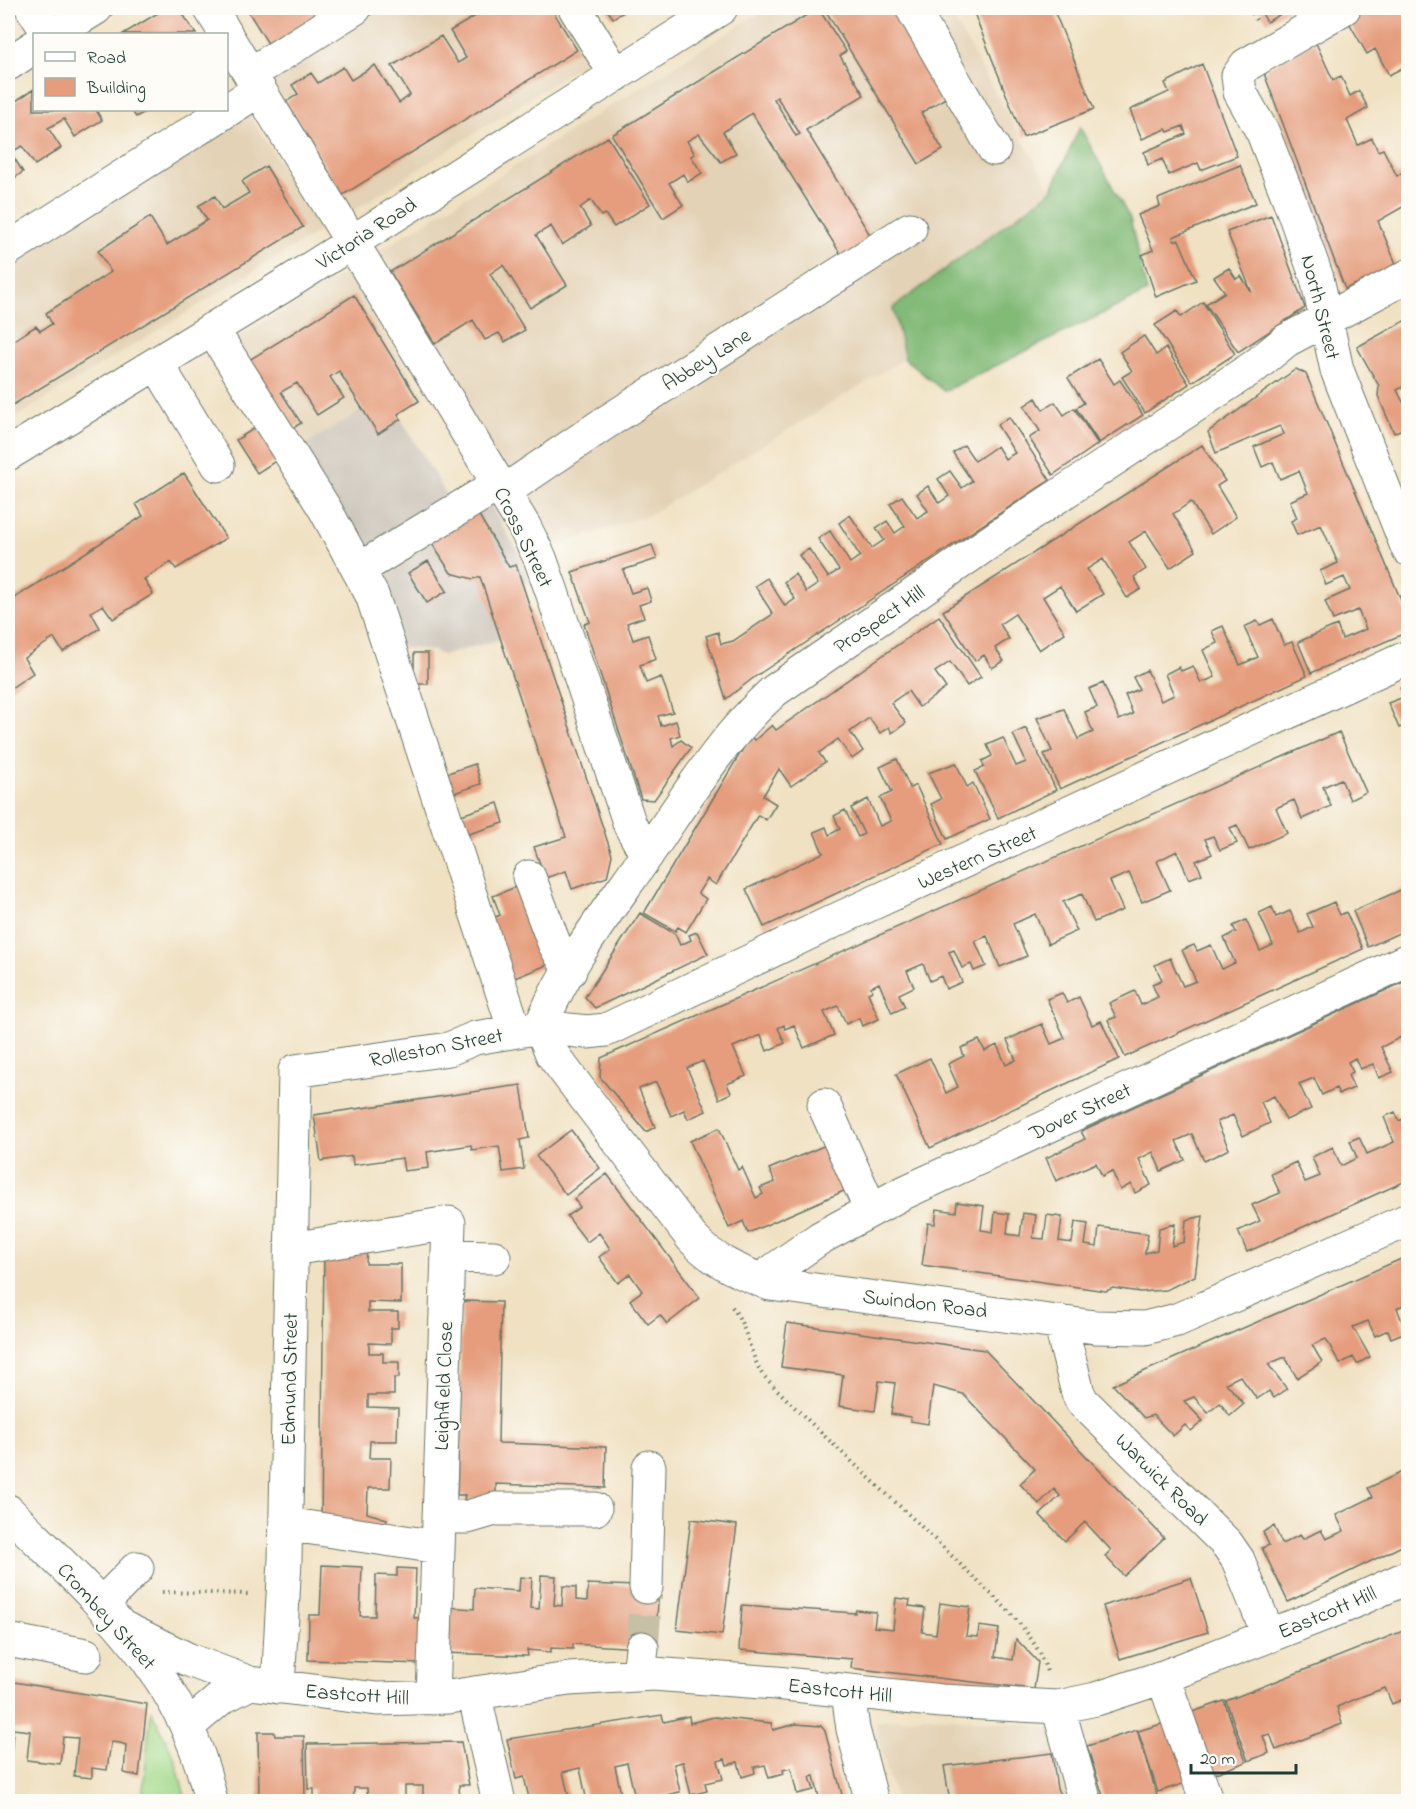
<svg xmlns="http://www.w3.org/2000/svg" width="1416" height="1809" viewBox="0 0 1416 1809" font-family="'Indie Flower',sans-serif">
<style>
.built{fill:#e3d2b5}
.industrial{fill:#cbc3b8}
.green{fill:#a3da8b;stroke:#618c60;stroke-width:1.5}
.forest{fill:#82ba77;stroke:#507c56;stroke-width:1.5}
.building{fill:#e59d7d;fill-rule:evenodd}
.lines{fill:none;stroke-linecap:round;stroke-linejoin:round}
.minor-tunnel{stroke:#c6c0a6;stroke-width:33;stroke-dasharray:33 16;stroke-linecap:butt}
.minor-casing{stroke:#687666;stroke-width:35}
.path{stroke:#687666;stroke-width:4;stroke-dasharray:1.5 4.5;stroke-linecap:butt}
.minor{stroke:#fff;stroke-width:33}
.labels{text-anchor:middle;stroke-width:4.5;stroke-linejoin:round;paint-order:stroke}
.street-label{font-size:21px;fill:#1f3d34;stroke:#fdfcf7}
</style>
<rect width="100%" height="100%" fill="#fdfcf7"/>
<filter id="ink" filterUnits="userSpaceOnUse"><feTurbulence type="fractalNoise" baseFrequency=".0167" numOctaves="2"/><feDisplacementMap in="SourceGraphic" scale="12" xChannelSelector="R" yChannelSelector="G"/><feConvolveMatrix kernelMatrix="1 2 1 2 8 2 1 2 1" color-interpolation-filters="sRGB"/></filter>
<filter id="wash" filterUnits="userSpaceOnUse"><feTurbulence type="fractalNoise" baseFrequency=".008" numOctaves="4" result="noise"/><feDisplacementMap in="SourceGraphic" scale="24" xChannelSelector="R" yChannelSelector="G"/><feGaussianBlur stdDeviation="1.35" result="paint"/><feColorMatrix in="noise" values="0 0 0 0 0 0 0 0 0 0 0 0 0 0 0 0 0 1.4 0 .05"/><feComposite in="paint" operator="in"/></filter>
<g filter="url(#wash)">
<rect width="100%" height="100%" fill="#f0e1c2"/>
<path class="built" d="M363 8H566L596 56 348 214 260 73Z
M767 8H947L1085 248 649 515 551 547 373 255Z
M241 101 321 230 8 422V249Z
M346 271 425 397 398 414 401 419 378 434 294 451 228 344Z
M926 1716 1051 1727 1075 1801H896L874 1722Z"/>
<path class="industrial" d="M363 410 378 433 401 419 451 502 479 486 521 557 529 581 487 596 501 639 442 656 435 651 396 647 294 451Z"/>
<path class="green" d="M151 1710 175 1759 186 1801H142Z"/>
<path class="forest" d="M1080 127 1130 219 1147 292 944 391 905 359 893 308 1051 191Z"/>
<g id="blocks">
<path class="building" d="M166 8H179L196 34H123Z
M246 8H325L272 50Z
M489 8H551L577 50 343 195 286 102 298 94 292 85 311 73 318 83 343 67 351 80 375 65 399 103 410 95 392 66 441 36 458 63 466 58 450 31Z
M606 8H631L613 18Z
M818 8 846 51 840 56 864 95 806 130 875 243 845 261 752 113 723 132 736 153 721 162 699 134 687 141 695 154 691 156 702 173 688 182 683 174 669 183 683 205 663 218 612 135ZM777 97 800 134 796 136 774 99Z
M824 8H906L957 91 921 113 943 150 919 164Z
M972 8H1053L1094 109 1023 137Z
M1259 8H1291L1267 22Z
M1367 8H1408V65L1389 75 1375 49 1367 54 1347 19Z
M1315 41 1333 80 1341 76 1350 96 1359 91 1368 108 1347 120 1358 145 1372 138 1378 151 1383 149 1397 176 1401 173 1408 186V204L1378 221 1397 266 1345 289 1265 76 1266 68Z
M1202 64 1237 156 1201 170 1198 163 1169 175 1162 159 1148 165 1144 152 1186 134 1183 126 1168 132 1166 129 1142 139 1130 110 1169 92 1165 83Z
M34 89V110H96L102 120 75 137 64 119 48 128 61 148 35 165 22 146 17 149 11 153 23 172 8 182V106Z
M131 110H148L136 117Z
M608 137 650 204 614 227 605 214 601 216 591 200 580 208 591 226 562 245 551 226 536 235 567 285 530 308 503 265 490 274 525 330 505 342 499 333 485 340 473 320 435 344 390 272Z
M1240 165 1256 203 1173 237 1174 241 1179 240 1196 280 1156 297 1142 255 1153 250 1138 215 1160 206 1158 199Z
M266 166 303 227 8 408V344L36 326 40 331 52 324 46 313 111 272 98 251 150 217 167 245 207 220 198 206 215 196 222 209 249 193 242 181Z
M1271 215 1305 308 1238 352 1206 304 1225 292 1214 277 1229 268 1236 279 1241 276 1252 293 1227 232Z
M354 295 419 401 398 414 401 419 378 434 339 371 330 377 344 398 317 415 297 383 281 392 301 423 284 434 241 365Z
M1203 302 1235 354 1192 382 1155 325 1177 311 1181 317Z
M1408 319V384L1397 390 1408 412V426L1394 433 1378 396 1379 386 1357 347Z
M1144 336 1156 355 1166 348 1189 384 1145 413 1122 377 1132 371 1120 352Z
M1098 359 1114 384 1120 380 1143 415 1099 443 1076 408 1084 403 1068 378Z
M1296 369 1306 374 1408 617V632L1311 673 1298 642 1337 625 1342 639 1366 629 1358 610 1333 620 1325 601 1350 590 1344 577 1326 585 1320 571 1338 563 1321 525 1297 535 1291 521 1297 518 1290 501 1308 493 1299 471 1280 479 1273 462 1262 467 1254 447 1284 434 1280 426 1216 453 1208 432Z
M1036 398 1043 410 1055 402 1064 415 1074 408 1098 444 1053 475 1029 438 1040 431 1024 406Z
M1009 417 1050 480 756 676 726 699 706 636 718 632 721 644 733 641 773 614 755 586 767 578 785 606 795 599 784 582 795 574 806 592 818 584 799 555 809 549 828 577 839 570 818 539 830 531 850 563 860 556 839 523 850 515 872 548 884 540 876 528 887 521 895 533 905 526 890 504 902 496 917 518 928 511 917 494 928 486 939 503 949 496 938 479 950 471 962 488 972 481 953 453 964 445 975 461 997 446 1005 459 1015 453 997 425Z
M261 424 282 457 257 473 236 440Z
M1202 445 1225 481 1217 486 1236 517 1211 534 1191 502 1173 514 1196 551 1170 568 1146 531 1129 542 1146 569 1134 577 1141 589 1127 598 1103 559 1087 569 1103 594 1076 611 1060 586 1043 597 1065 633 1039 650 1015 614 1000 624 1009 639 995 648 1004 661 992 668 984 655 975 661 943 611Z
M184 473 226 538 176 569 171 562 144 579 153 594 113 619 103 605 91 612 100 628 63 652 54 638 24 658 33 673 8 690V602L143 516 136 504Z
M476 510 509 567 516 565 612 855 607 877 572 889 566 871 545 878 534 847 566 837 480 577 473 579 451 573 429 539Z
M652 545 657 559 623 570 631 593 647 588 651 601 639 605 644 617 627 623 633 640 648 635 656 659 640 665 646 683 661 677 666 690 673 712 658 716 661 726 676 721 680 735 671 738 673 746 681 740 691 748 654 800 641 799 584 624 590 622 572 572Z
M428 561 447 591 427 603 408 573Z
M939 616 981 677 967 686 950 662 935 672 946 688 919 707 908 691 891 703 906 723 892 733 889 727 880 733 869 718 850 732 863 751 852 759 838 739 819 753 825 762 791 786 779 769 763 796 776 804 766 820 758 815 716 885 707 879 698 893 706 899 686 932 678 927 675 931 644 913 750 737 755 740 772 725 776 730Z
M1273 619 1284 645 1292 642 1307 676 1060 789 1044 754 1052 751 1037 718 1064 709 1078 739 1093 732 1085 712 1097 707 1089 689 1103 683 1119 720 1133 714 1125 695 1139 689 1133 677 1147 670 1161 701 1174 695 1165 674 1179 667 1181 671 1193 666 1201 683 1215 677 1203 650 1217 643 1212 631 1223 626 1240 665 1258 657 1244 627 1257 621 1260 625Z
M414 653H428V684H414Z
M1408 684V724L1399 728 1388 703 1404 697 1400 688Z
M1026 728 1056 790 998 818 975 771 984 767 982 761 992 756 987 745 1003 738 1016 766 1026 762 1013 734Z
M1339 732 1366 792 1350 800 1341 779 1323 787 1331 806 1302 819 1294 800 1276 808 1287 833 1249 850 1237 825 1230 828 1237 843 1220 850 1213 836 1205 839 1212 854 1196 861 1202 874 1189 879 1177 851 1157 861 1170 890 1142 902 1129 873 1110 881 1123 910 1094 922 1082 894 1063 902 1077 931 1048 944 1035 914 1013 924 1027 956 1000 967 987 936 975 941 986 966 974 971 971 964 962 968 954 950 949 952 962 982 946 989 941 976 930 981 923 964 907 971 914 987 899 994 905 1007 892 1013 879 983 871 987 872 991 868 993 879 1019 862 1026 859 1018 846 1024 838 1006 824 1012 834 1035 804 1048 794 1025 785 1029 784 1025 778 1028 785 1043 767 1051 761 1035 733 1047 746 1076 727 1084 731 1093 719 1099 703 1061 687 1068 706 1111 688 1119 684 1110 671 1116 656 1082 639 1089 655 1127 646 1132 600 1077 601 1058Z
M897 759 910 788 916 785 943 844 764 927 746 889 823 853 814 832 826 827 829 835 840 829 834 816 845 810 858 837 864 834 851 808 868 799 880 826 891 821 880 798 892 792 880 767Z
M956 763 967 787 973 783 990 819 947 839 931 804 941 799 928 773Z
M475 764 481 784 454 793 448 773Z
M498 803 504 823 465 835 458 816Z
M516 887 547 965 507 981 483 922 500 915 493 896Z
M1403 889 1408 901V929L1368 947 1353 911Z
M1334 902 1340 915 1346 912 1363 949 1125 1057 1108 1020 1116 1017 1109 1003 1135 991 1141 1005 1158 997 1152 984 1162 980 1155 965 1170 958 1183 986 1196 981 1182 950 1194 945 1197 951 1211 945 1222 969 1235 963 1224 938 1236 932 1233 926 1246 920 1260 951 1273 945 1259 913 1272 907 1276 917 1290 911 1300 933 1313 927 1307 914Z
M640 913 675 934 680 945 691 940 689 935 697 932 708 954 595 1008 585 997Z
M1408 980V1047L1406 1048 1401 1037 1381 1047 1393 1072 1379 1078 1373 1064 1360 1069 1355 1058 1348 1062 1353 1072 1348 1075 1354 1088 1339 1094 1336 1088 1322 1095 1314 1078 1299 1084 1311 1109 1286 1120 1274 1096 1261 1102 1270 1123 1243 1136 1233 1115 1217 1122 1229 1149 1219 1154 1204 1161 1192 1134 1176 1141 1185 1160 1161 1171 1153 1152 1139 1159 1151 1185 1135 1193 1131 1184 1120 1190 1112 1171 1102 1176 1096 1163 1056 1181 1046 1158 1085 1139 1081 1131Z
M1062 993 1067 1003 1079 997 1092 1025 1101 1021 1119 1059 930 1148 896 1074 930 1058 946 1093 958 1087 948 1064 964 1056 961 1048 979 1040 985 1051 997 1045 1006 1065 1016 1060 1007 1040 1026 1031 1042 1024 1051 1044 1065 1038 1047 999Z
M521 1085 529 1138 520 1140 524 1169 503 1172 499 1146 472 1150 471 1145 427 1152 429 1168 404 1171 402 1158 353 1165 352 1156 321 1161 314 1115Z
M1395 1112 1399 1121 1408 1117V1180L1247 1252 1238 1231 1260 1221 1252 1205 1280 1193 1271 1174 1296 1162 1305 1182 1320 1176 1312 1157 1333 1147 1341 1166 1357 1158 1350 1141 1359 1137 1367 1154 1394 1142 1384 1117Z
M719 1128 738 1170 742 1167 756 1198 763 1194 760 1188 775 1182 769 1169 833 1142 853 1187 748 1233 743 1221 729 1228 690 1141Z
M571 1130 600 1168 566 1195 536 1156Z
M607 1174 700 1298 667 1324 660 1315 648 1324 630 1300 642 1291 630 1274 618 1283 599 1257 610 1249 605 1241 599 1233 587 1242 567 1216 580 1207 574 1199Z
M957 1202 984 1206 981 1230 993 1232 995 1212 1009 1214 1007 1234 1020 1236 1023 1213 1036 1215 1033 1238 1044 1239 1047 1215 1062 1217 1059 1241 1072 1243 1075 1222 1088 1224 1085 1245 1097 1247 1099 1227 1121 1230 1148 1234 1145 1253 1157 1250 1159 1228 1175 1224 1172 1246 1184 1242 1186 1220 1203 1216 1195 1276 1166 1290 1140 1292 1113 1288 1106 1291 922 1265 928 1223 935 1224 937 1209 956 1212Z
M324 1249 367 1250 366 1264H401V1303L368 1302V1312H398V1328H391V1344L369 1343V1353H383V1362H399V1378H394V1395H368V1407L398 1408 397 1441H370L369 1458H391L390 1488H368L367 1513 387 1519 383 1533 321 1524Z
M1408 1256V1303L1397 1308 1406 1332 1391 1338 1388 1330 1375 1336 1368 1321 1353 1327 1370 1357 1357 1364 1353 1357 1340 1364 1326 1339 1312 1345 1322 1362 1297 1378 1285 1357 1268 1364 1287 1389 1274 1398 1269 1391 1257 1399 1240 1376 1226 1383 1244 1404 1230 1416 1220 1403 1208 1413 1194 1397 1184 1401 1203 1421 1191 1431 1185 1425 1173 1436 1153 1415 1144 1418 1113 1385Z
M462 1301 501 1302 498 1443 606 1447 605 1488 496 1484V1496L490 1500H464L465 1495H457Z
M787 1323 985 1350 1164 1538 1124 1576 1105 1556 1111 1550 1085 1522 1065 1541 1040 1515 1060 1496 1054 1489 1039 1504 1020 1484 1035 1469 963 1394 933 1386 928 1424 910 1421 911 1417 891 1414 895 1383 879 1381 875 1411 839 1406 843 1375 781 1367Z
M1404 1471 1408 1481V1543L1288 1602 1262 1548 1269 1545 1263 1532 1274 1526 1282 1544 1300 1535 1303 1539 1321 1530 1326 1539 1344 1531 1336 1515 1373 1497 1368 1488Z
M691 1519 737 1525 722 1635 677 1630Z
M322 1565 362 1567 360 1616H375L376 1575 397 1576V1568L416 1569 414 1618H423L422 1664 308 1660 309 1615H320Z
M541 1575 556 1576 554 1605 562 1606 563 1586 576 1587V1600L587 1601 588 1584 659 1587 655 1649 573 1644V1649L551 1648V1652L527 1650 528 1656 443 1653 446 1607 474 1609 475 1588 519 1591 520 1577 532 1578 530 1608 539 1609Z
M1191 1578 1208 1632 1120 1659 1103 1606Z
M896 1598 910 1600 909 1606 925 1608 922 1632 936 1634 940 1603 970 1607 966 1636 978 1637 979 1626 999 1629 995 1657 1013 1660 1016 1639 1038 1662 1034 1689 851 1668 852 1659 739 1650 742 1605 855 1613 856 1610 876 1612 874 1627 893 1629Z
M1408 1629V1697L1392 1704 1385 1688 1360 1697 1337 1707 1342 1724 1276 1750 1270 1734 1263 1736 1269 1753 1248 1761 1226 1701Z
M8 1681 147 1704 139 1776 124 1773 126 1745 120 1743 111 1742 107 1770 92 1768V1778L74 1776 78 1738 63 1737 60 1764 27 1760 30 1731 13 1729 11 1759H8Z
M1224 1701 1246 1762 1205 1777 1184 1715Z
M662 1715 664 1722 689 1716 690 1723 714 1717 771 1723 773 1730 796 1724 821 1726 825 1731 844 1802H820L814 1776 810 1777 814 1790 797 1794 791 1768 783 1770 784 1774 769 1778 765 1765 754 1767 755 1773 742 1777 738 1762 727 1765 725 1759 718 1761 723 1779 705 1783 707 1791 691 1795 683 1762 674 1764 680 1792 636 1802 627 1763 615 1766 621 1794 603 1798 604 1802H587L580 1768 563 1772 570 1802H530L524 1777 516 1779 507 1739Z
M1175 1720 1194 1780 1158 1792 1138 1731Z
M1137 1730 1159 1802H1105L1087 1746Z
M258 1732H274L275 1736H304L305 1798H299V1802H259Z
M461 1742 469 1785H459L460 1802H423V1786H405V1802H368L367 1788H354V1802H314V1789H308L307 1744Z
M1052 1753 1057 1789 1065 1802H950L944 1766Z"/>
</g>
</g>
<g filter="url(#ink)">
<use href="#blocks" fill-opacity="0" stroke="#687666" stroke-width="1.5"/>
<g class="lines">
<path class="minor-tunnel" d="M642 1648 646 1587"/>
<g class="minor-casing">
<path id="minor" d="M32 8 49 34
M210 8 226 34
M575 8 616 75
M912 8 994 149
M1344 8 1246 65 1238 76 1240 92 1263 133 1289 199 1317 278 1337 370 1408 549
M54 34 96 8
M226 35 524 526 540 558 552 592 630 825 647 855
M8 64 34 47
M250 74 355 8
M8 249 259 90
M212 329 325 509 372 595 515 1031
M157 364 218 465
M8 454 283 286 721 8
M503 492 602 425 910 229
M358 570 499 484
M529 877 554 943 570 971
M541 1027C562 969 610 908 646 856 686 798 721 739 774 691L1016 524 1255 366 1287 340 1408 276
M541 1027 552 1054 692 1238C714 1262 740 1272 770 1284L1095 1327 1145 1328 1177 1320 1408 1220
M824 1105 871 1210
M292 1249 449 1223 433 1698
M448 1256 494 1257
M760 1280 820 1238 901 1194 1408 960
M1060 1322 1078 1393 1082 1401 1227 1544 1238 1560 1269 1636
M8 1511C96 1599 186 1673 211 1802
M439 1517H468L495 1509H595
M286 1524 438 1547
M646 1587 649 1467
M102 1604 137 1568
M124 1628 189 1660 250 1683 377 1699 449 1697 569 1679 653 1674 776 1683 941 1701 1058 1707 1096 1699 1163 1677 1340 1608 1408 1577
M8 1640 86 1655
M639 1675 642 1648
M1163 1677 1207 1802
M278 1687 285 1560 295 1071 449 1049 475 1038 541 1027 587 1032 606 1030 834 921 1408 657
M474 1693 499 1802
M848 1693 853 1729 872 1802
M1058 1707 1085 1802
M188 1726 221 1698 250 1683"/>
</g>
<path class="path" d="M1250 8 1256 20
M732 1307C747 1326 749 1352 762 1374 826 1441 897 1501 963 1567 994 1598 1034 1628 1047 1672
M162 1592 251 1594"/>
<use href="#minor" class="minor"/>
</g>
</g>
<g class="labels">
<g class="street-label">
<text transform="translate(366 233) rotate(-33)" y="7">Victoria Road</text>
<text transform="translate(1321 307) rotate(76)" y="7">North Street</text>
<text transform="translate(706 359) rotate(-32)" y="7">Abbey Lane</text>
<text transform="translate(524 537) rotate(64)" y="7">Cross Street</text>
<text transform="translate(879 619) rotate(-34)" y="7">Prospect Hill</text>
<text transform="translate(977 857) rotate(-24)" y="7">Western Street</text>
<text transform="translate(436 1047) rotate(-11)" y="7">Rolleston Street</text>
<text transform="translate(1080 1111) rotate(-25)" y="7">Dover Street</text>
<text transform="translate(925 1303) rotate(7)" y="7">Swindon Road</text>
<text transform="translate(289 1379) rotate(-89)" y="7">Edmund Street</text>
<text transform="translate(443 1386) rotate(-88)" y="7">Leighfield Close</text>
<text transform="translate(1162 1479) rotate(45)" y="7">Warwick Road</text>
<text transform="translate(1327 1612) rotate(-23)" y="7">Eastcott Hill</text>
<text transform="translate(107 1616) rotate(48)" y="7">Crombey Street</text>
<text transform="translate(840 1690) rotate(6)" y="7">Eastcott Hill</text>
<text transform="translate(357 1694) rotate(4)" y="7">Eastcott Hill</text>
</g>
</g>
<rect width="1416" height="1809" fill="none" stroke="#fdfcf7" stroke-width="30"/>
<rect x="33" y="33" width="195" height="78" fill="#fdfcf7" stroke="#a4b0a9" stroke-width="1.5"/>
<rect x="45" y="52" width="30" height="9" fill="#ffffff" stroke="#a4b0a9" stroke-width="1.5"/>
<text x="87" y="63" font-size="18" fill="#1f3d34">Road</text>
<rect x="45" y="78" width="30" height="18" fill="#e59d7d" stroke="#a4b0a9" stroke-width="1.5"/>
<text x="87" y="93" font-size="18" fill="#1f3d34">Building</text>
<path d="M1191 1764v9h105v-9" fill="none" stroke="#1f3d34" stroke-width="3"/>
<text x="1200" y="1764" font-size="18" fill="#1f3d34" stroke="#fdfcf7" stroke-width="4.5" paint-order="stroke">20 m</text>
</svg>
